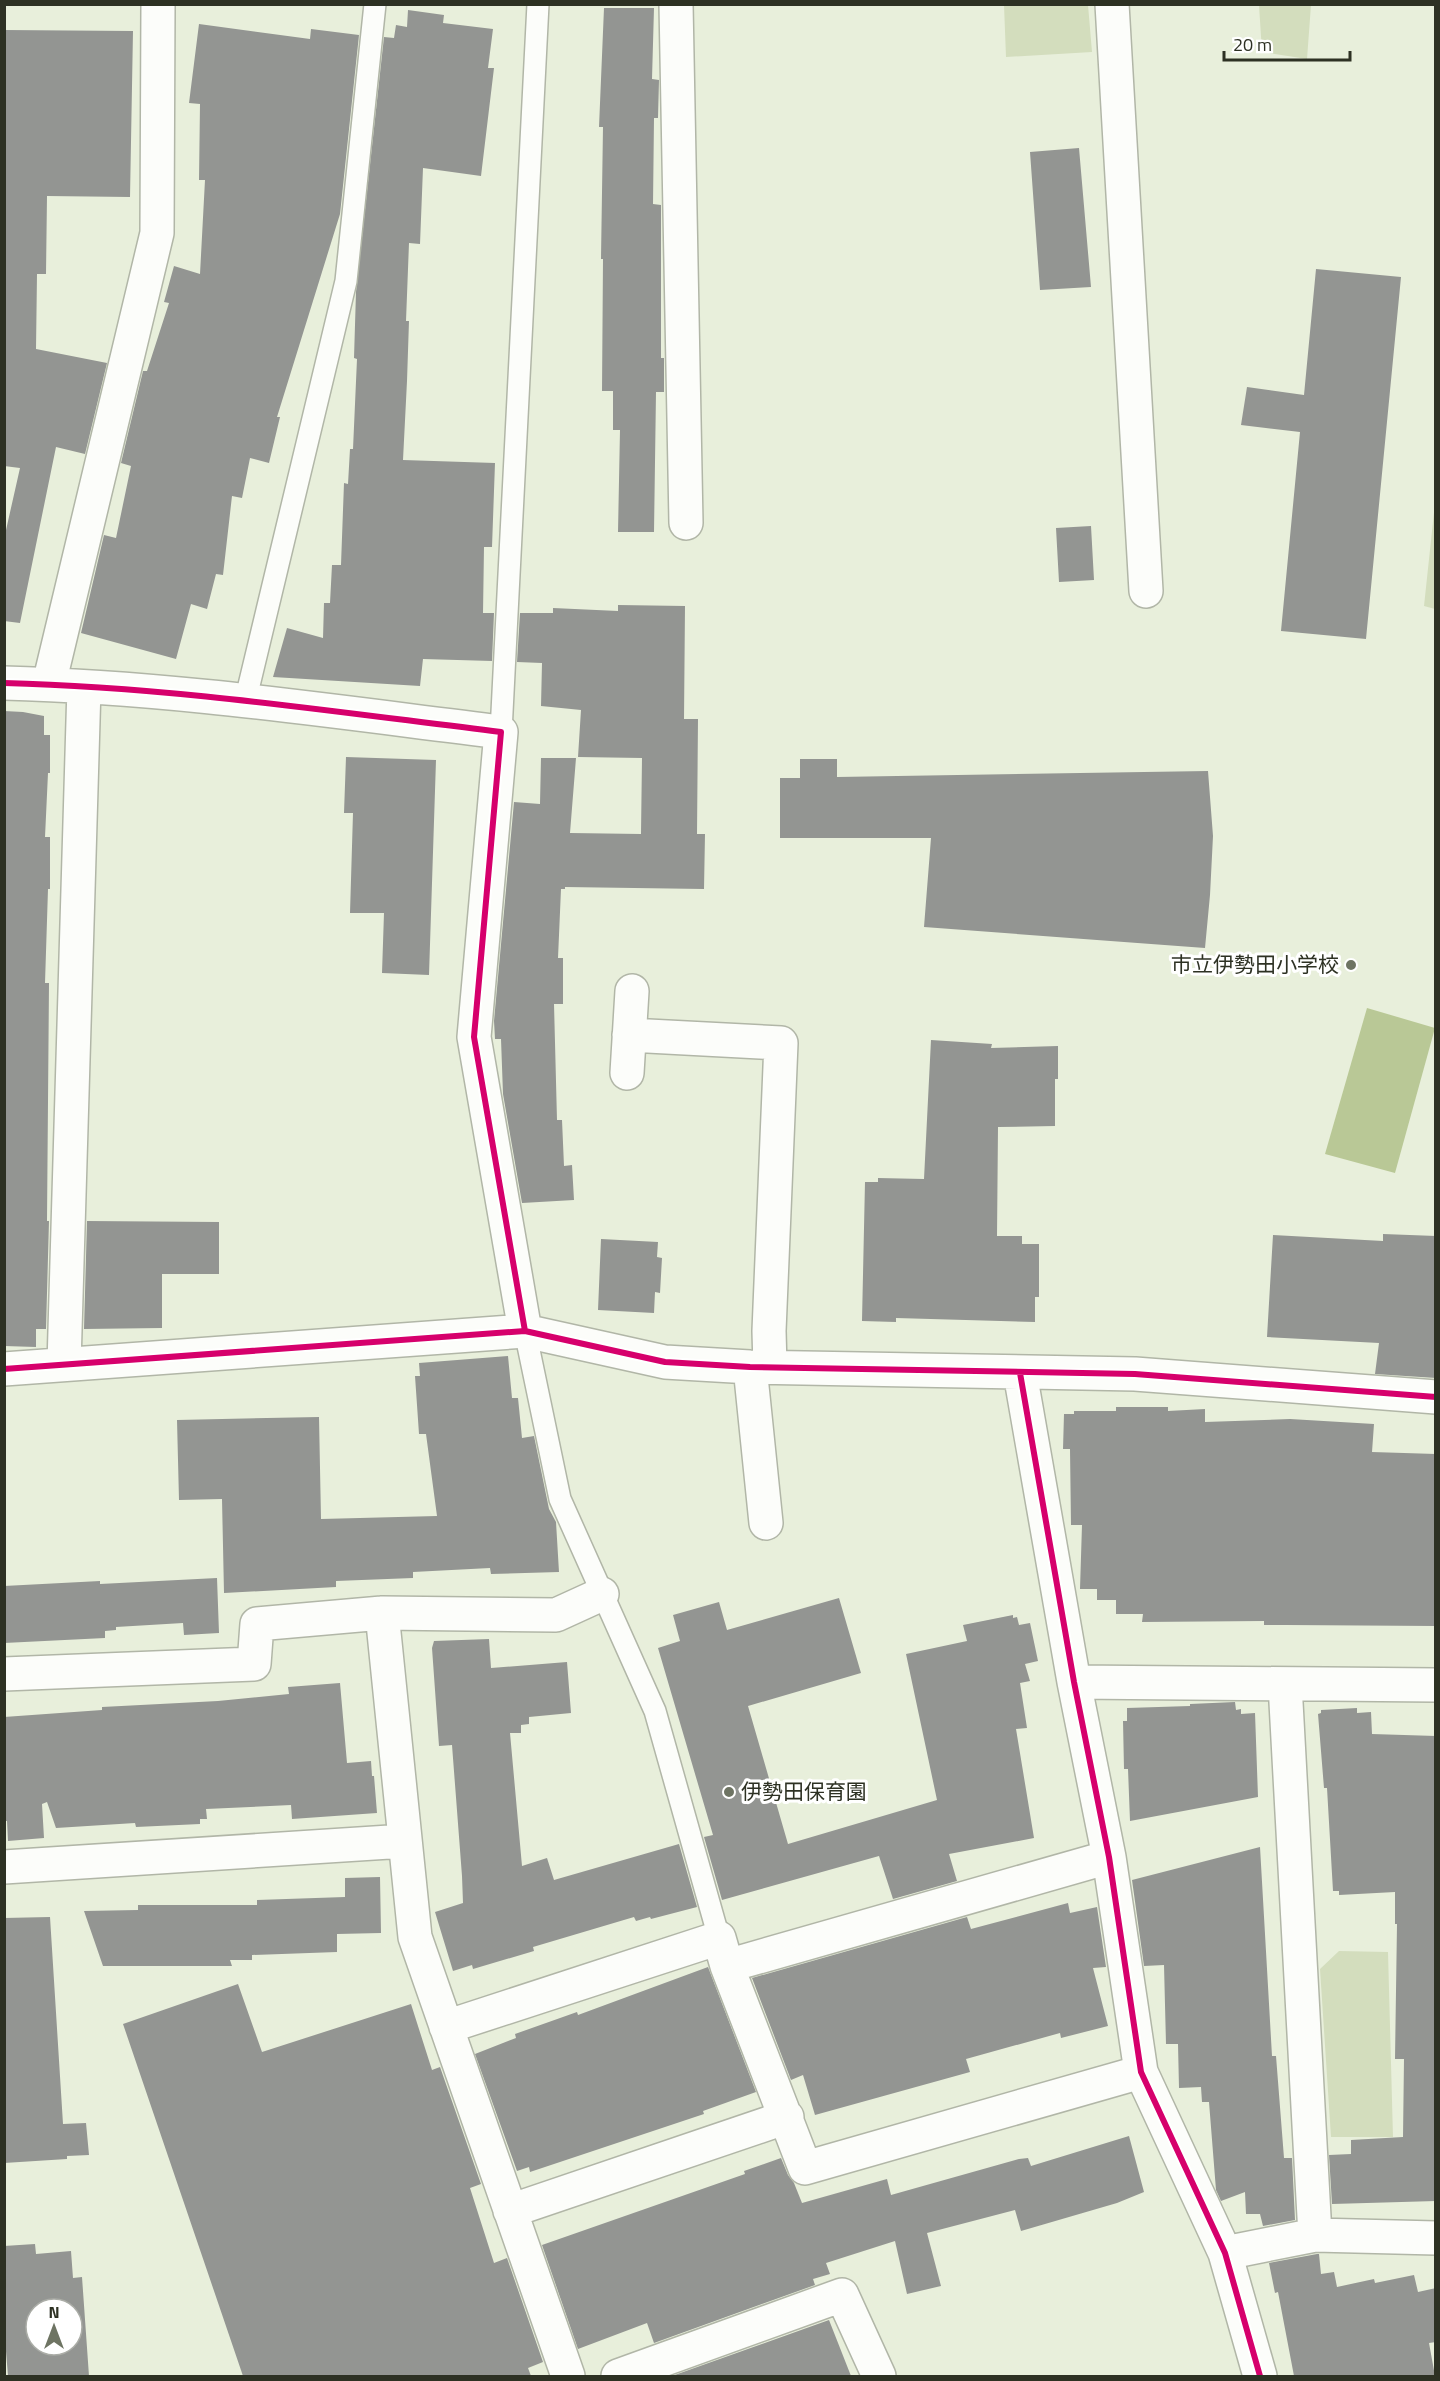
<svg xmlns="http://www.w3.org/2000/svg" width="1440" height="2381" viewBox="0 0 1440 2381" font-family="'Titillium Web','Noto Sans JP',sans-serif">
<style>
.green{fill:#d3ddbd}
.water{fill:#b9c896}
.building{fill:#939592;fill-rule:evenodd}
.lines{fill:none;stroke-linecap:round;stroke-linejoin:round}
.service-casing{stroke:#b1b6a7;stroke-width:24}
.minor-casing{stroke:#b1b6a7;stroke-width:36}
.service{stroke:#fcfdfa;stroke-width:21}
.minor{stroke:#fcfdfa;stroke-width:33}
.cycleway-casing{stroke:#fff;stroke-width:10}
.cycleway{stroke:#d6006c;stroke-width:6}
.poi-dot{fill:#6e7463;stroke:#fff;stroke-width:2}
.labels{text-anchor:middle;stroke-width:6;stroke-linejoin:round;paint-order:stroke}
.poi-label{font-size:21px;fill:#2d3123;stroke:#fff;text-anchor:end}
</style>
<rect width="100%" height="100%" fill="#e8efdb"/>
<path class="green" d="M1004 5H1088L1092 52 1006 57Z
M1259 5H1311L1307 59 1262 52Z
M1435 503 1436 609H1435L1424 606Z
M1339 1951 1388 1952 1393 2137H1331L1320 1969Z"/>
<path class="water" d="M1367 1008 1435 1028 1395 1173 1325 1154Z"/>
<path class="building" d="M604 8H654L652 79 659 80 658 118H654L653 204 661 205V358H664V392H656L654 532H618L620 430H613V391H602L603 259H601L603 127H599Z
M408 10 444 15 443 23 493 29 488 68H494L481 176 423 168 420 244 409 243 406 321H409L407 381 403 460 495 463 492 547H484L483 613H494L492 661 423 659 420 686 273 677 287 628 323 638 324 603H330L332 565H341L344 483 348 484 350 449H353L357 359 354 358 356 292 384 37 394 38 396 25 407 27Z
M199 24 310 39 311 29 359 35 340 214 277 417H280L269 463 250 458 242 498 232 496 223 575 216 574 207 609 191 604 176 659 81 633 104 535 116 538 131 466 121 463 143 371H147L169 303 164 302 174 266 200 274 205 180H199L200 104 189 103Z
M4 30 133 31 130 197 47 196 46 274H37L36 349 107 363 85 454 56 447 20 623 4 621V539L20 468 4 466Z
M1079 148 1091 287 1040 290 1030 152Z
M1316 269 1401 277 1366 639 1281 631 1300 432 1241 425 1247 387 1304 395Z
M1091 526 1094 580 1059 582 1056 528Z
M618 605 685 606 684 719H698L697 834H705L704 889 565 887V889H561L558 958H563V1004H554L557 1120H562L564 1166 572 1165 574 1200 522 1203 503 1094 501 1039H495L494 1021 514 802 540 804 541 758H576L570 833 641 834 642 758 578 757 581 710 541 706 542 663 517 662 520 613H553V608L618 611Z
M4 711 23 712 44 716V735H50V773H48L45 837H50V889H48L45 983H49L47 1221H49L46 1329H36V1347L4 1346Z
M346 757 436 760 429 975 382 973 384 913H350L353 813H344Z
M800 759H837V777L1208 771 1213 836 1210 895 1205 948 924 927 931 838H780V778H800Z
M931 1040 992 1044 991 1048 1058 1046V1079H1055V1126L998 1127 997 1236H1022V1244H1039V1297H1035V1322L896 1318V1322L862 1321 865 1182H878V1178L924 1179Z
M87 1221 219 1222V1274H162V1328L84 1329Z
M1383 1234 1436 1236V1378L1375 1374 1379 1343 1267 1337 1273 1235 1383 1241Z
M601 1239 658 1242 657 1257 662 1258 660 1293 655 1292 654 1313 598 1310Z
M508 1356 512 1398H518L522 1438 534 1436 549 1509 556 1522 559 1572 491 1574 490 1568 413 1572V1578L336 1581V1587L224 1593 222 1499 179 1500 177 1420 319 1417 321 1519 437 1516 426 1434H419L415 1376H420L419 1363Z
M1116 1407H1168V1411L1205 1409V1422L1290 1419 1374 1424 1372 1452 1436 1454V1626L1287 1625H1264V1621L1142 1622 1143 1614H1116V1600H1097V1589H1080L1082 1525H1071L1070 1449H1063L1064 1414H1074V1411H1116Z
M217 1578 219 1633 184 1635 183 1623 116 1627V1630L105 1631V1638L4 1643V1586L100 1581V1584Z
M839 1598 861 1673 748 1706 788 1844 937 1800 906 1654 967 1641 963 1625 1013 1615V1618L1017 1617 1019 1625 1030 1623 1038 1661 1025 1664 1030 1681 1020 1683 1027 1728 1016 1729 1034 1838 949 1854 957 1881 893 1899 879 1856 722 1900 704 1837 713 1835 658 1648 680 1641 673 1615 719 1602 727 1630Z
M489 1639 491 1668 567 1662 571 1713 529 1717V1724L521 1725V1733H510L522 1866 547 1858 554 1880 679 1844 697 1907 651 1919 650 1917 636 1921 634 1917 533 1947 534 1951 473 1969 472 1965 453 1971 435 1912 463 1903 462 1876 452 1745 439 1746 432 1648 434 1641Z
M340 1683 347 1763 371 1761 372 1776H374L377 1813 292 1819 291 1805 206 1809 207 1819H200V1824L136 1827 135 1823 56 1828 47 1802 42 1804 44 1838 8 1841 7 1821H4V1717L102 1710V1707L218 1701 289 1694 288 1687Z
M1235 1702 1236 1710 1241 1709V1714L1255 1713 1258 1797 1130 1821 1128 1769H1124L1123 1721H1127V1708L1190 1706V1704Z
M1357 1708V1713L1371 1712 1372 1734 1436 1736V2201L1332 2204 1329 2155 1351 2154V2140L1403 2137 1404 2059H1395L1397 1924H1395V1892L1339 1895V1891H1333L1327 1788H1324L1318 1714 1321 1713V1710Z
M1260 1847 1272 2056H1276L1284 2158H1292L1295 2220 1263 2226 1260 2214H1246L1245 2192 1221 2201 1216 2190 1209 2102H1202L1201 2087 1179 2088 1178 2044H1166L1164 1965 1144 1966 1132 1880Z
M380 1877 381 1933 337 1934V1952L252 1955V1960H230L232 1966H103L84 1911 138 1910V1905H257V1900L345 1897V1878Z
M1068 1903 1070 1913 1097 1907 1106 1967 1093 1968 1108 2026 1061 2038 1060 2033 966 2059 970 2072 815 2115 803 2075 791 2080 752 1978 967 1917 971 1929Z
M50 1917 63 2124 86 2123 89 2155 67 2156V2159L4 2163V1918Z
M708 1967 756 2092 703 2111 704 2114 530 2172 529 2167 517 2171 475 2054 516 2038 515 2034 577 2012 578 2015Z
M238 1984 262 2052 411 2004 432 2070 440 2067 481 2184 470 2188 494 2263 507 2258 543 2362 528 2368 531 2376H243L123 2024Z
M1129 2136 1144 2192 1117 2203 1021 2231 1015 2210 927 2233 941 2286 907 2294 895 2241 826 2263 830 2274 813 2279 815 2285 654 2343 647 2323 578 2349 542 2245 745 2174 744 2171 781 2158 788 2175 794 2183 802 2203 887 2179 891 2195 1019 2159 1028 2158 1031 2166Z
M35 2244 36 2254 71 2251 73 2278 82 2277 89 2376H8L4 2327V2246ZM36 2309H72V2345H36Z
M1317 2254H1319L1321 2274 1334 2272 1337 2287 1374 2279 1375 2283 1414 2275 1418 2292 1436 2288V2342L1429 2343 1435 2376H1294L1278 2292 1275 2293 1269 2263Z
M829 2320 851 2376H672Z"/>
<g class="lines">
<g class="service-casing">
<path id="service" d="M245 702 346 281 375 4
M501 732 538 4
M525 1331 560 1499 655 1711 719 1938"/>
</g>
<g class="minor-casing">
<path id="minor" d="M676 4 686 523
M1112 4 1146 591
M4 683C170 687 336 712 501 732L474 1037 525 1331
M49 684 157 233 158 4
M629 1035 781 1043 769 1331 770 1367
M627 1073 632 991
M64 1364 84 687
M750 1367 766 1523
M4 1369 525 1331 665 1362 750 1367 1135 1374 1436 1397
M1020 1373 1074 1682 1109 1857 1141 2072 1225 2253 1260 2376
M382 1613 415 1937 568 2376
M4 1674 254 1664 257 1624 382 1613 556 1615 602 1594
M1074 1682 1436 1685
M1285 1684 1315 2235
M1109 1857 727 1966 805 2168 1141 2072
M4 1867 405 1841
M446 2027 719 1938 727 1966
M510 2211 787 2117
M1225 2253 1315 2235 1436 2238
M618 2376 842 2295 879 2376"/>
</g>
<use href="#service" class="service"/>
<use href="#minor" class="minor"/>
<g class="cycleway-casing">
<path id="cycleway" d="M4 683C170 687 336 712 501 732L474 1037 525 1331
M4 1369 525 1331 665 1362 750 1367 1135 1374 1436 1397
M1020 1373 1074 1682 1109 1857 1141 2072 1225 2253 1260 2376"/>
</g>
<use href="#cycleway" class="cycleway"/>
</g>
<g class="poi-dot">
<circle cx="1351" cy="965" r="6"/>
<circle cx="729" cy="1792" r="6"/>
</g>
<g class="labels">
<g class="poi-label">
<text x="1339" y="972">市立伊勢田小学校</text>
<text x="741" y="1799" text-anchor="start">伊勢田保育園</text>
</g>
</g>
<rect width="1440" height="2381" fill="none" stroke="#2d3123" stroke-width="12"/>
<g transform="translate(54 2327)"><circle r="28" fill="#ffffff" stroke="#abada7" stroke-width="1.5"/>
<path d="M0-4.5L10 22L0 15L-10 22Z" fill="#6e7463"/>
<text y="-9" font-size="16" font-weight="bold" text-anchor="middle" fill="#2d3123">N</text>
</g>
<path d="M1224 51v9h126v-9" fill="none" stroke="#2d3123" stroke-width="3"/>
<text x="1233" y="51" font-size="18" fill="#2d3123" stroke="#ffffff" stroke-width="4.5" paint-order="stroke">20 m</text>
</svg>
